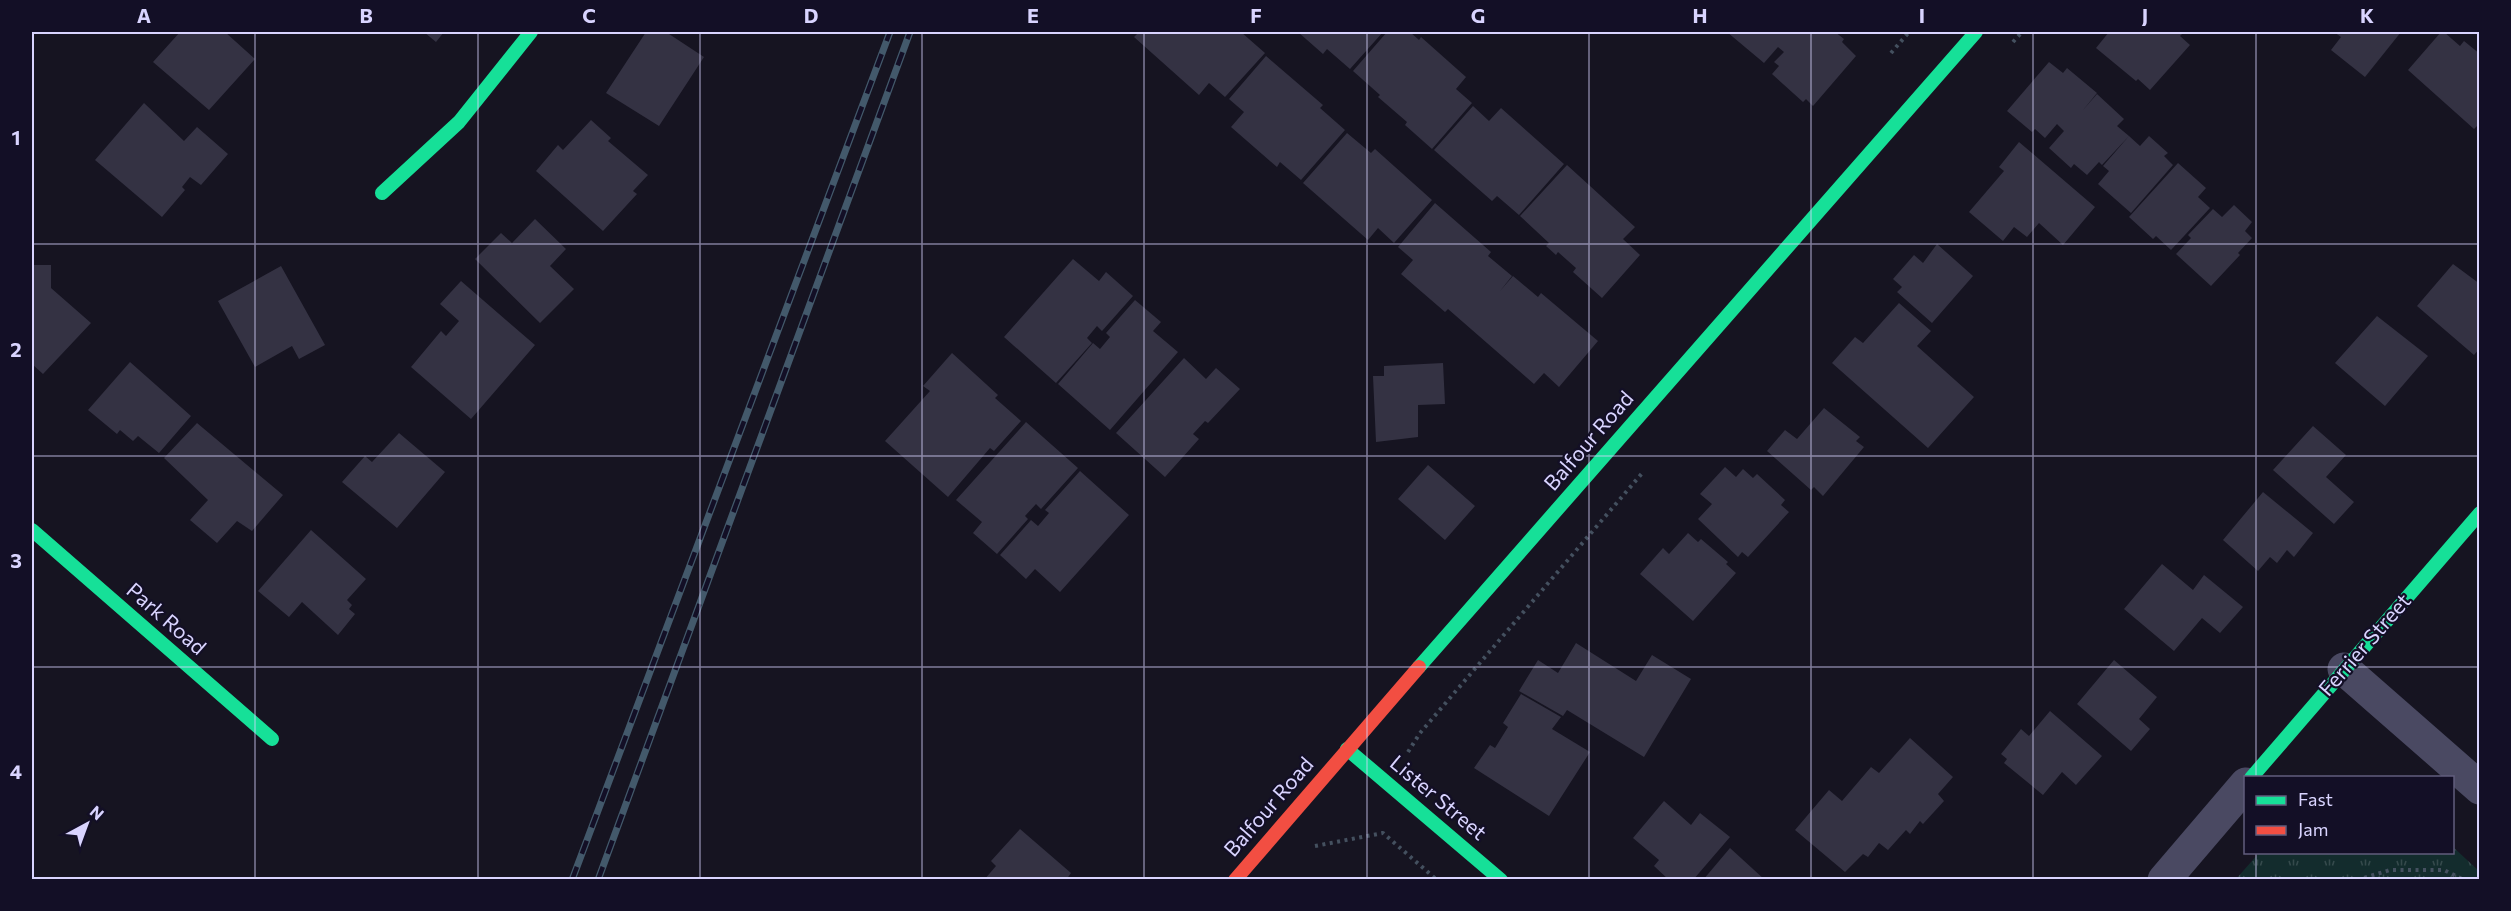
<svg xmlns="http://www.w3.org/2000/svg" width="2511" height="911" viewBox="0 0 2511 911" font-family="Commissioner,sans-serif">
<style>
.park{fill:url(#park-tufts)}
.building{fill:#343243}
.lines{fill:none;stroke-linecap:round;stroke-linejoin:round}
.path{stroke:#44505f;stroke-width:4;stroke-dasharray:3 4.5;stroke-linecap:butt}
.street{stroke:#4a4962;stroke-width:33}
.fast{stroke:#16e098;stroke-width:14}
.jam{stroke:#f24e42;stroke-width:14}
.rail-casing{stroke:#43596b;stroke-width:7}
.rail{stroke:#130f26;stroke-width:4.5;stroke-dasharray:14;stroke-linecap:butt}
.grid{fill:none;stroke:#d9d4ff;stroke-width:1.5;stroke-opacity:0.55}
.labels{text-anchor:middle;stroke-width:4.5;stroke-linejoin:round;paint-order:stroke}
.street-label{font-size:21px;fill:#d9d4ff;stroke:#130f26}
.neatline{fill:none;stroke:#d9d4ff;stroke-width:2}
.grid-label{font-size:20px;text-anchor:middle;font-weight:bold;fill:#d9d4ff}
</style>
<defs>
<pattern id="park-tufts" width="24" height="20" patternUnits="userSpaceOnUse" patternTransform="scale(1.5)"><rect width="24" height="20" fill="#132c2d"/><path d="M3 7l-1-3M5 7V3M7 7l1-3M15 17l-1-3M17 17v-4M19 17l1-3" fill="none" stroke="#354a4c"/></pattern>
</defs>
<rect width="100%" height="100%" fill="#161421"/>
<path class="park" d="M2453 847 2479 871V879H2236L2259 853 2452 852Z"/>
<path class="building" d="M180 32H225L255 59 209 110 153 62Z
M424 32H444L436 42Z
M646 32H666L704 57 659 126 606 93Z
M1139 32H1241L1265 53 1225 97 1209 83 1199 95 1134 37Z
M1298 32H1383L1350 69 1327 49 1323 54Z
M1387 32H1410L1419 40 1421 37 1466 77 1456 89 1472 103 1432 149 1405 125 1407 122 1378 97 1380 95 1353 71Z
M1727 32H1835L1844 39 1842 42 1856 56 1813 106 1806 99 1803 102 1772 74 1779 66 1774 62 1784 52 1778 47 1764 63Z
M2109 32H2179L2182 34 2180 36 2190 45 2150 90 2138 79 2136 81 2096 48Z
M2334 32H2401L2365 77 2331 50 2341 37Z
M2441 32H2444L2460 46 2464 41 2480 54V123L2474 129 2408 70Z
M1266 56 1323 105 1320 108 1345 130 1301 180 1280 162 1277 167 1231 127 1244 112 1229 99Z
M2049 62 2063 73 2067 68 2097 93 2083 110 2097 94 2124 119 2117 126 2129 136 2102 165 2099 162 2087 175 2074 164 2071 168 2049 148 2064 131 2057 124 2045 138 2035 129 2032 132 2007 111Z
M144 103 184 141 197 127 228 154 201 185 190 177 182 187 185 190 162 217 95 160Z
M1473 106 1489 121 1501 108 1564 164 1519 215 1497 196 1492 201 1434 150Z
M591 120 611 138 608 141 648 175 633 191 637 194 603 231 536 171 558 145 563 150Z
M1347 133 1371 153 1375 149 1432 200 1394 243 1378 228 1368 240 1303 183Z
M2129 136 2140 146 2149 136 2168 153 2164 156 2173 165 2131 213 2098 184 2109 171 2103 166Z
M2019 142 2095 207 2063 245 2039 223 2027 237 2014 227 2003 241 1969 212 2004 171 1999 167Z
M2178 163 2206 188 2198 197 2210 208 2171 250 2156 236 2153 239 2129 217Z
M1567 165 1635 227 1623 239 1640 255 1602 298 1573 272 1576 268 1558 252 1556 255 1546 246 1549 243 1520 216Z
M1435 203 1491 252 1488 256 1512 276 1500 291 1513 276 1538 297 1541 293 1598 341 1559 387 1544 373 1534 384 1448 309 1445 312 1401 274 1413 260 1398 247Z
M2234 205 2252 222 2245 231 2252 238 2238 253 2240 255 2211 286 2176 254 2191 238 2188 235 2213 209 2222 217Z
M535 219 566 249 550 266 574 289 540 323 475 259 501 233 512 243Z
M1937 244 1973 276 1932 323 1897 292 1902 287 1893 279 1914 255 1923 263Z
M1073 259 1099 281 1106 272 1133 296 1102 331 1097 326 1087 338 1092 343 1056 383 1004 337Z
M2453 264 2480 284V348L2474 355 2417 306Z
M32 265H51V288L91 323 43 374 32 364Z
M281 266 325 345 299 359 292 346 255 367 218 301Z
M461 281 535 345 471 419 411 367 441 331 446 336 459 321 440 304Z
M1135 300 1161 322 1153 331 1178 352 1110 430 1058 384 1093 343 1100 349 1110 337 1106 333Z
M1899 303 1931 331 1917 346 1974 397 1928 448 1832 363 1855 337 1863 343Z
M2377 316 2428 356 2385 406 2335 363Z
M952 353 998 395 995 398 1021 421 994 451 990 448 948 497 885 441 930 391 923 386Z
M1184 358 1206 379 1216 368 1240 389 1208 423 1205 421 1193 434 1199 439 1165 477 1116 433Z
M130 362 191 416 159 453 138 436 133 441 120 430 117 434 88 410Z
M1443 363 1445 404 1418 405V437L1376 442 1373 376H1384V366Z
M1824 408 1860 437 1856 441 1864 447 1823 496 1814 487 1811 490 1767 451 1785 430 1797 439Z
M1026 422 1078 468 1041 509 1036 504 1025 516 1028 519 997 554 973 533 982 522 956 500Z
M197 423 283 495 252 531 237 521 217 543 190 520 208 500 164 458Z
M2313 426 2346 455 2326 477 2354 502 2334 524 2273 470Z
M399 433 445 472 397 528 342 482 365 456 372 462Z
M1428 465 1475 506 1445 540 1398 499Z
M1725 467 1736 477 1743 469 1753 478 1757 474 1785 500 1781 505 1789 512 1748 557 1742 552 1738 557 1698 519 1712 504 1700 494Z
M1080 471 1129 515 1060 592 1035 569 1026 579 1000 555 1031 520 1038 526 1049 513 1045 510Z
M2263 492 2313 533 2294 557 2287 550 2277 563 2270 557 2258 571 2223 540Z
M311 530 366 579 347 600 352 605 349 609 355 614 338 635 302 602 289 617 258 591Z
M1688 533 1698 542 1701 539 1728 562 1726 564 1736 573 1693 621 1640 574 1663 548 1669 554Z
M2162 564 2193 590 2204 575 2243 607 2220 633 2202 618 2174 651 2124 609Z
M1576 643 1636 681 1652 655 1691 679 1644 757 1567 710 1563 716 1519 691 1538 660 1558 673Z
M2114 660 2157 697 2139 719 2150 729 2131 751 2077 704Z
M1521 694 1561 717 1552 729 1590 752 1549 816 1474 768 1490 745 1495 748 1508 727 1503 723Z
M2050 711 2102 756 2076 785 2062 772 2043 795 2004 763 2007 759 2001 754 2021 729 2029 736Z
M1910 738 1953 777 1938 794 1944 801 1923 824 1920 821 1910 834 1906 830 1888 850 1879 843 1868 857 1863 854 1845 872 1795 830 1829 790 1842 801 1871 767 1879 773Z
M1664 801 1691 825 1700 813 1730 837 1693 880H1669L1654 866 1659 860 1633 838Z
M1020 829 1071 873 1066 880H984L996 866 991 861Z
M1730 848 1765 880H1703Z"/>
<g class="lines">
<path class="path" d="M2013 42 2022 32
M1891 53 1909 32
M1408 752 1420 733 1644 471
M1315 846 1383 833 1437 880
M2357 880 2390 870H2444L2464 880"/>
<path class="street" d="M2344 669 2480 788
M2164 880 2246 784"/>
<path class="fast" d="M382 193 459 122 531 32
M32 530 272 739
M1419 667 1976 32
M1347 749 1501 880
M2251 778 2480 513"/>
<path class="jam" d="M1235 880 1419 667"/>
<g class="rail-casing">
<path id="rail" d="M572 880 890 32
M598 880 910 32"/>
</g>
<use href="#rail" class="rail"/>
</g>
<path class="grid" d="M255 32V880M478 32V880M700 32V880M922 32V880M1144 32V880M1367 32V880M1589 32V880M1811 32V880M2033 32V880M2256 32V778M32 244H2480M32 456H2480M32 667H2480M2256 852V880"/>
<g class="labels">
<g class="street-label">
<text transform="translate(1589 441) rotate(-49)" y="7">Balfour Road</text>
<text transform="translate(166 619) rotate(41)" y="7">Park Road</text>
<text transform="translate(2365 645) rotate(-49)" y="7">Ferrier Street</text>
<text transform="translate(1438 798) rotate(40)" y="7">Lister Street</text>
<text transform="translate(1269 807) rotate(-49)" y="7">Balfour Road</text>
</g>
</g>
<rect width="2511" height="911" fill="none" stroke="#130f26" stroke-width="66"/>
<rect x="2244" y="776" width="210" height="78" fill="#130f26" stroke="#625e7d" stroke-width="1.5"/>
<rect x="2256" y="796" width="30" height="9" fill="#16e098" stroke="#625e7d" stroke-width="1.5"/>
<text x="2298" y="806" font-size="18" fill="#d9d4ff">Fast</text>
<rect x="2256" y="826" width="30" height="9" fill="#f24e42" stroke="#625e7d" stroke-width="1.5"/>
<text x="2298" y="836" font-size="18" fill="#d9d4ff">Jam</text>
<g transform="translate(87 824) rotate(41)" stroke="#130f26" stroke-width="4.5" paint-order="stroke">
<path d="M0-4.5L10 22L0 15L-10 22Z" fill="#d9d4ff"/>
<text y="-9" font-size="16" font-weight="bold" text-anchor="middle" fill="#d9d4ff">N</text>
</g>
<rect x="33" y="33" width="2445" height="845" class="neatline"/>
<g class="grid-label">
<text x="144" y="23">A</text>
<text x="366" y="23">B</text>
<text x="589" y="23">C</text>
<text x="811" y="23">D</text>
<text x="1033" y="23">E</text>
<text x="1256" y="23">F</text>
<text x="1478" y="23">G</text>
<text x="1700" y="23">H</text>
<text x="1922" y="23">I</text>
<text x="2145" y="23">J</text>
<text x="2367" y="23">K</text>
<text x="16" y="145">1</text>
<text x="16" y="357">2</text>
<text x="16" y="568">3</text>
<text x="16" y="779">4</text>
</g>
</svg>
